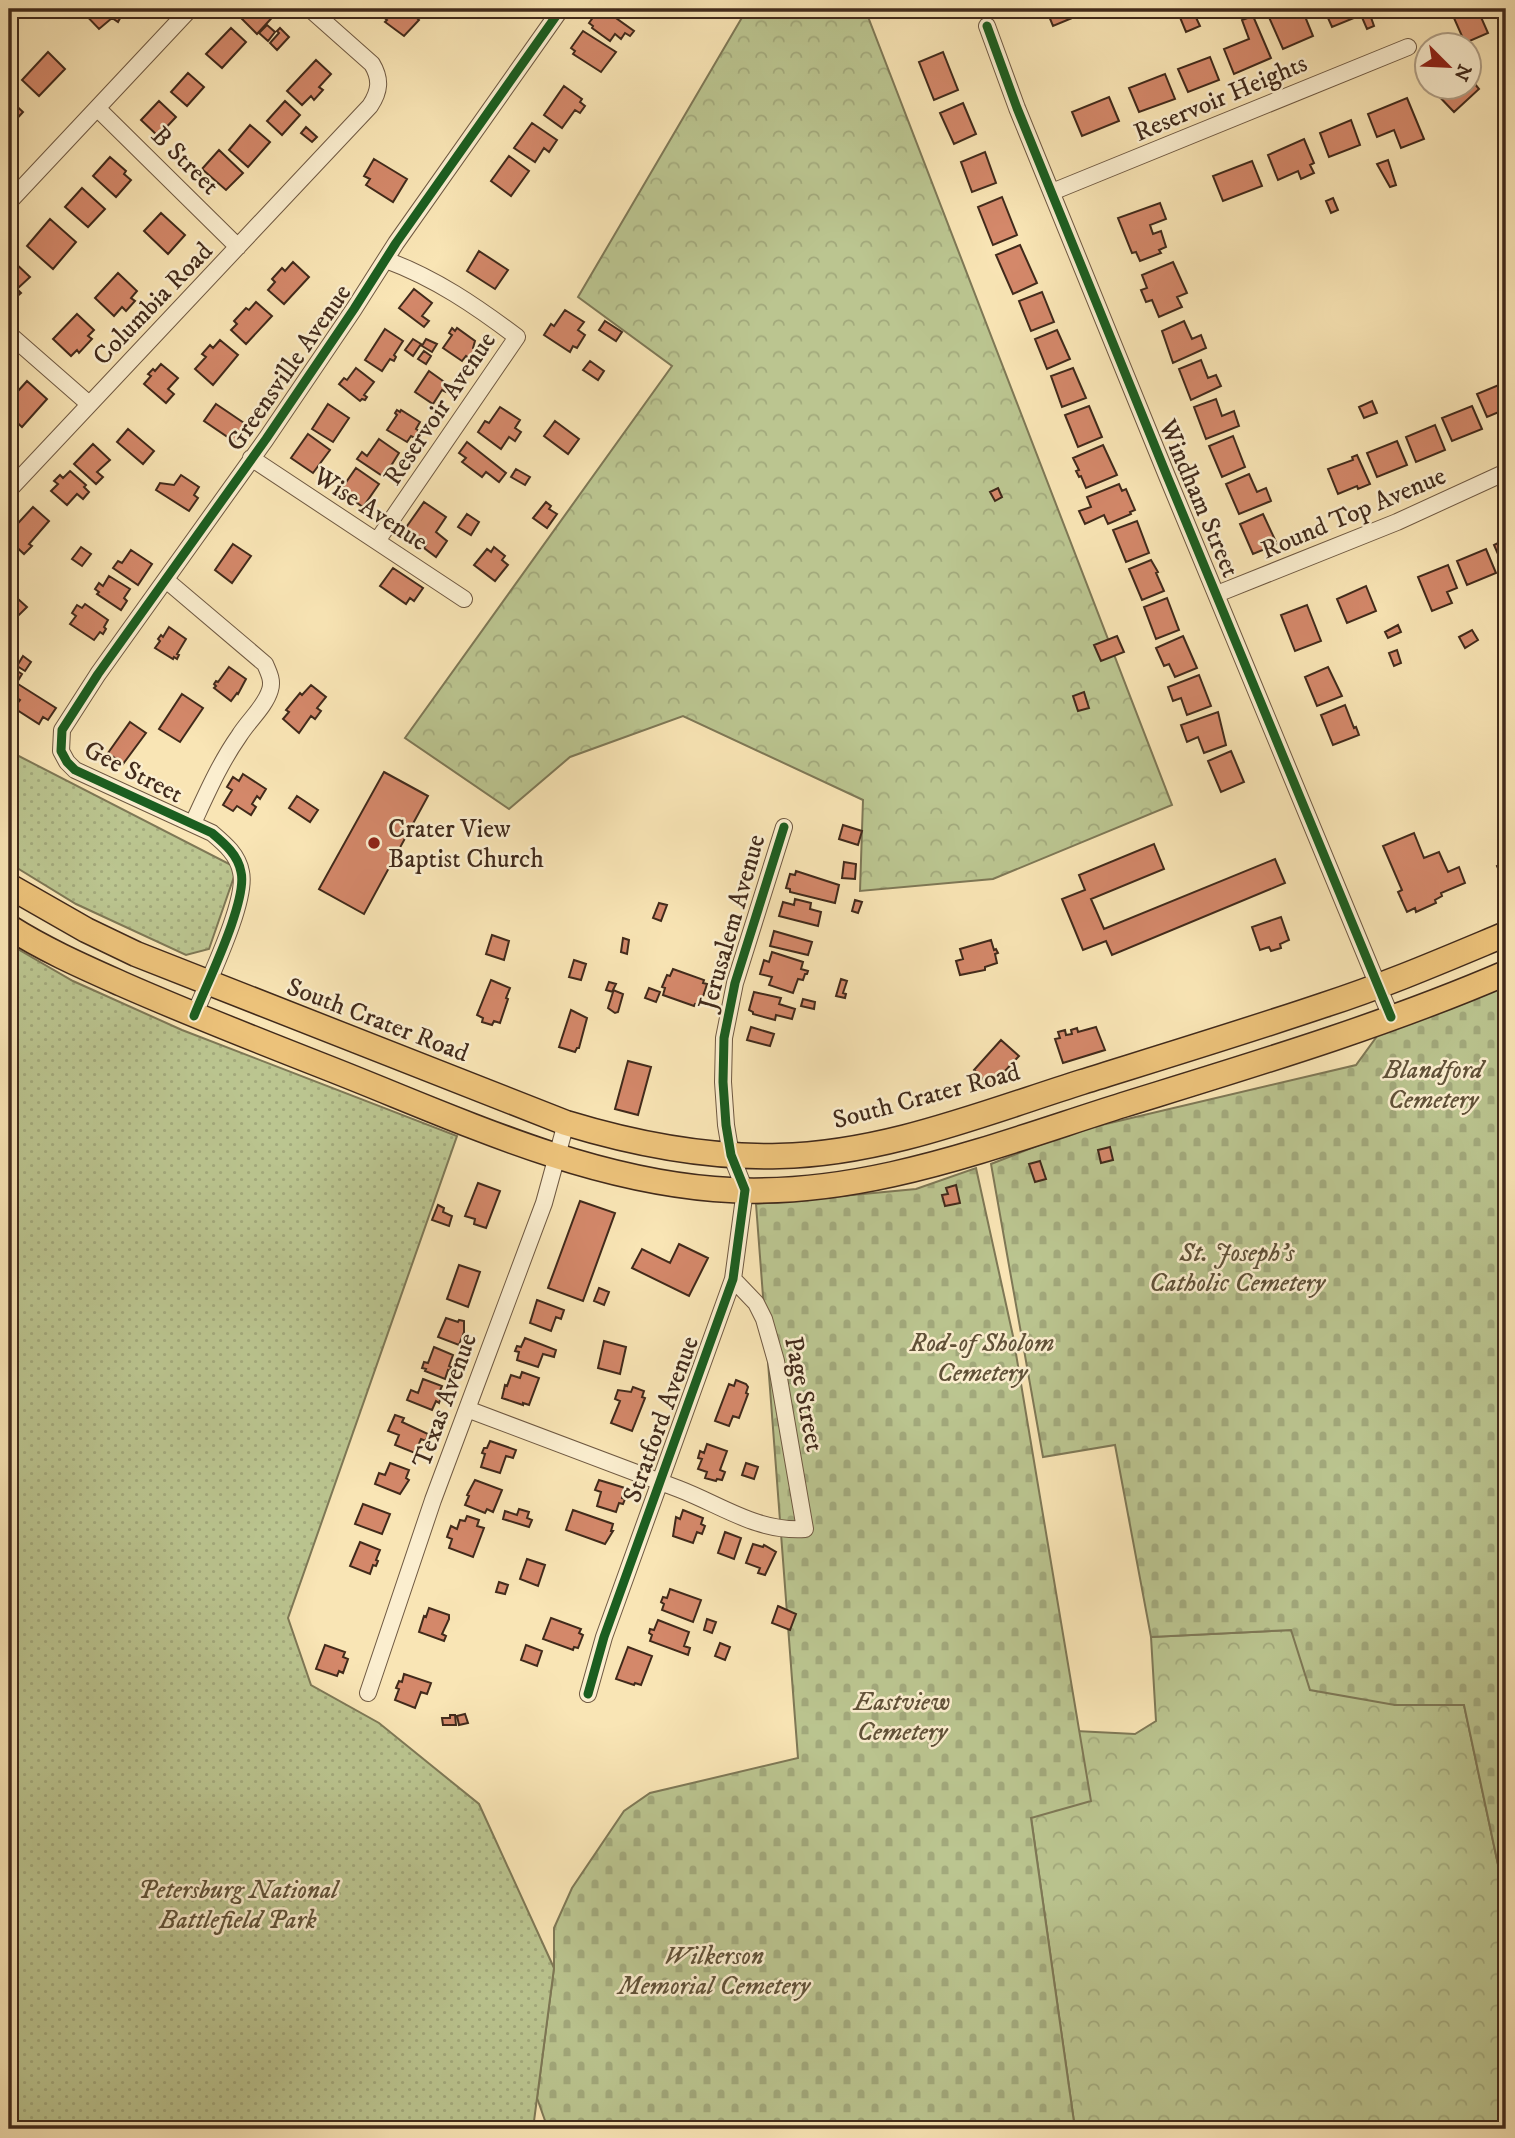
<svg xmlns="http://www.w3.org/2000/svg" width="1515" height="2138" viewBox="0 0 1515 2138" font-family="'IM FELL DW Pica',serif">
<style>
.forest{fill:url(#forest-crowns);stroke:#7e7856;stroke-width:2}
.cemetery{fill:url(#cemetery-stones);stroke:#7e7856;stroke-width:2}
.park{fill:url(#park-dots);stroke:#7e7856;stroke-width:2}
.building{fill:#d4886a;stroke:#412a1b;stroke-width:2}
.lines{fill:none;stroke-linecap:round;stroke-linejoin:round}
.street-casing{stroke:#6f5942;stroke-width:18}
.primary-casing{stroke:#412a1b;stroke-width:27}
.street{stroke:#fbeecf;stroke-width:16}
.primary{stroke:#ecc27a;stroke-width:24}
.cycleway-casing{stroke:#fbeecf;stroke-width:13}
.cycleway{stroke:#1b5e20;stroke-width:9}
.poi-dot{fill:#8f2418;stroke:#fbeecf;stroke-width:2.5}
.labels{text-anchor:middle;stroke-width:5;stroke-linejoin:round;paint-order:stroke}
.street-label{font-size:26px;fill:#412a1b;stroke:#fbeecf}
.poi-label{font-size:26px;fill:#412a1b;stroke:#fbeecf;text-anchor:start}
.park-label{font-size:26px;font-style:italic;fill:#605138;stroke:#fbeecf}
</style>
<defs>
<pattern id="forest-crowns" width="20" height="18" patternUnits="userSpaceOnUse" patternTransform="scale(1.75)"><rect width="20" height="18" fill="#bbc590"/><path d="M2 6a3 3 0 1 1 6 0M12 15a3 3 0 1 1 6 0" fill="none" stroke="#a2a97c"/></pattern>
<pattern id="cemetery-stones" width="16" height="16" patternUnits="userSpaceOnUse" patternTransform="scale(1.75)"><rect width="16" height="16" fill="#bbc590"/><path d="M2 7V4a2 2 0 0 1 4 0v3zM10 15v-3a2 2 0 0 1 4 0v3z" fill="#a2a97c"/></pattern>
<pattern id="park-dots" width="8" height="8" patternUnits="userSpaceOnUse" patternTransform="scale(1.75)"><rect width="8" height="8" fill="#bbc590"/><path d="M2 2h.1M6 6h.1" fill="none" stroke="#a2a97c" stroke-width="1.8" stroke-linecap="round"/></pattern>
</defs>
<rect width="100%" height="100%" fill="#f9e5b5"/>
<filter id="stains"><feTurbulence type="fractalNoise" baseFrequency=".00286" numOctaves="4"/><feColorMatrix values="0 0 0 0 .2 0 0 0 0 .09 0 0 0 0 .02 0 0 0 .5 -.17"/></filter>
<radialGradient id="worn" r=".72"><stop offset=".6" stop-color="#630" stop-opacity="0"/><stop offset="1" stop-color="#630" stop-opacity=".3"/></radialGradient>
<path class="forest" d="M747 9H865L1172 805 993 879 860 891 863 800 683 716 570 757 509 809 405 738 672 366 578 297Z
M1291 1630 1395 1705H1464L1506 1902V2129H1075L1031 1817 1015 1728 1135 1734 1156 1721 1151 1637Z"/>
<path class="cemetery" d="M1506 965V1902L1464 1705H1395L1310 1690 1291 1630 1151 1637 1115 1445 1043 1457 991 1164 1072 1132 1356 1065 1391 1017Z
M976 1168 1013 1336 1091 1801 1031 1818 1075 2129H548L537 2098 554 1968V1928L572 1888 624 1811 650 1793 798 1758 756 1204 916 1189Z"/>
<path class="park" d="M9 751 237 868 209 949 186 955 76 904 9 863Z
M9 944 73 981 182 1030 457 1136 288 1618 311 1685 379 1723 479 1804 554 1968 533 2129H9Z"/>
<path class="building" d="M80 9H125L118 22 112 18 99 29Z
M247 9H278L279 10 257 34 240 17Z
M384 9H414L411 12 419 20 404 36 385 22 387 20 380 14Z
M599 9 606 11 634 31 630 36 625 33 621 39 615 34 610 41 592 28 593 26 589 23Z
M1046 9H1073L1077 16 1053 26Z
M1192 9 1200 26 1186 32 1179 15Z
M1282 9H1302L1313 36 1283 49 1268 15Z
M1324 9H1368L1374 26 1367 29 1361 15 1332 27Z
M1450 9H1487L1488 11 1480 15 1488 33 1465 43Z
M1253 16 1271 58 1234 74 1224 49 1249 39 1242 20Z
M267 25 275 32 268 41 259 33Z
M231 28 246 42 222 68 206 54Z
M280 28 289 37 277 50 270 43 279 33 277 31Z
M583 31 616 52 601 72 573 54 575 51 571 48Z
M48 52 65 69 39 96 22 80Z
M943 52 958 90 934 100 919 62Z
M1210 57 1219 80 1188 92 1178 69Z
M316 60 331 74 319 87 323 90 314 100 311 96 302 105 287 91Z
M188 73 204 87 187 106 171 92Z
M1165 74 1175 99 1139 112 1129 88Z
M1470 78 1479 89 1454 112 1434 91 1438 88H1470Z
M564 86 582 99 580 102 585 106 580 113 575 110 562 128 544 115Z
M1109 97 1119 121 1082 136 1072 112Z
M1407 98 1424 139 1401 148 1394 130 1377 137 1368 114Z
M9 99 23 112 12 124 9 121Z
M159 101 176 117 158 136 141 120Z
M285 101 300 115 282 135 267 121Z
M963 103 976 134 954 144 940 113Z
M1351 120 1360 145 1329 157 1320 133Z
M532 123 557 140 549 152 544 148 535 162 514 148Z
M250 125 270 142 248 167 229 150Z
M306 127 317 137 312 142 301 133Z
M1304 139 1314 163 1310 165 1314 173 1301 179 1298 171 1278 180 1268 155Z
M219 150 243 173 226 190 202 169Z
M985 152 996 183 972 192 961 162Z
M509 156 529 171 511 196 491 181Z
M110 157 126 171 124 174 131 180 116 197 93 176Z
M374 159 407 179 393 202 366 185 370 179 364 176Z
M1388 160 1396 185 1390 187 1377 164Z
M1252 161 1262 186 1223 201 1213 176Z
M82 188 105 209 88 227 65 207Z
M1002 197 1017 235 993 245 978 207Z
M1333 198 1338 210 1331 213 1326 201Z
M1160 203 1166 219 1150 225 1153 234 1161 231 1166 247 1159 250 1161 253 1140 261 1136 252 1132 253 1118 218Z
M161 213 185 235 168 254 144 231Z
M50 219 76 242 53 269 27 246Z
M1020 245 1037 283 1013 294 996 255Z
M479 251 508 270 495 289 467 271Z
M13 261 30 277 17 289 21 293 12 301 9 298V265Z
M293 262 309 277 284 304 268 290 275 282 272 279 282 268 285 271Z
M1173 262 1187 293 1177 297 1182 307 1159 317 1152 300 1146 302 1141 290 1147 288 1142 275Z
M118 273 137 291 131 298 135 301 126 311 122 307 114 316 95 298Z
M414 289 432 303 422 316 429 321 424 327 399 308Z
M1042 292 1054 322 1031 331 1019 301Z
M256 302 272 316 246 344 231 330 237 324 234 321 246 308 249 310Z
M565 310 584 322 578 330 585 335 577 348 573 346 570 352 544 335 551 324 554 326Z
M77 314 94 330 88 336 92 339 79 353 77 350 71 356 53 339Z
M605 321 622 332 616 341 599 330Z
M1184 321 1192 339 1201 335 1206 348 1173 363 1162 331Z
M452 328 455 331 457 328 475 341 473 348 477 351 471 360 466 356 462 361 443 348 452 335 449 333Z
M385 329 403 341 394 355 396 357 394 361 390 359 382 371 365 360Z
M1057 330 1070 359 1047 369 1035 339Z
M413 339 421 344 413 356 405 350Z
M426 339 437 344 432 352 422 346Z
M220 340 238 355 213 385 195 369 206 357 202 354 210 345 213 348Z
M424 351 431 356 426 364 418 359Z
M1201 360 1208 378 1216 375 1221 386 1191 400 1179 369Z
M590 361 604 371 598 380 583 370Z
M161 364 178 378 168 389 174 394 166 403 144 384 151 376 148 374 153 369 155 371Z
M356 368 374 382 364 395 367 397 365 400 362 399 360 401 339 384 344 378 347 380Z
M1073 368 1086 398 1062 407 1051 376Z
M429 371 450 386 446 392 442 390 433 404 415 392Z
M27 381 47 399 22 427 12 418 17 412 9 405V401Z
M1506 382V409L1487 417 1477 394Z
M1216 399 1222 416 1234 411 1239 426 1206 439 1194 407Z
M1372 401 1377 413 1364 418 1359 407Z
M216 404 247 425 235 442 204 421Z
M328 404 349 418 333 442 312 429Z
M1089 406 1102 437 1078 447 1065 415Z
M1472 406 1482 429 1452 441 1442 418Z
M500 407 520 420 515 428 521 432 515 441 509 437 501 449 478 432 485 421 489 423Z
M397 410 400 412 401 410 420 422 416 429 419 431 415 438 411 436 407 442 387 430 397 415 395 413Z
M555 421 579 439 568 454 544 436Z
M1435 425 1445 450 1416 462 1406 437Z
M128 429 154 451 143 464 117 442Z
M308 434 330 450 313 473 291 458Z
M1233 436 1245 467 1222 477 1209 446Z
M379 439 399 453 384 477 357 459 362 452 367 456Z
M1397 441 1407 465 1377 477 1367 453Z
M467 442 506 473 499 482 486 472 482 477 462 462 466 458 459 453Z
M93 444 110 460 97 472 103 477 96 484 74 464Z
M1103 445 1117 475 1086 488 1081 476 1079 477 1076 471 1079 470 1073 458Z
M1357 455 1370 484 1358 489 1357 486 1338 494 1328 469 1353 460 1352 457Z
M356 468 379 484 363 507 340 491Z
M516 469 530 477 525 485 511 477Z
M70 471 86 485 84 487 89 492 83 499 77 494 67 505 51 491 58 484 54 481 60 475 63 478Z
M1249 474 1257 492 1266 488 1271 501 1239 514 1226 484Z
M181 475 199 487 194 495 198 498 189 511 156 490 160 483 174 485Z
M1119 484 1122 491 1126 489 1135 510 1130 512 1131 514 1108 524 1104 515 1085 524 1079 511 1091 507 1087 497Z
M998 488 1002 497 995 501 990 492Z
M424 502 446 517 436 532 447 541 436 557 424 548 426 545 406 535 408 531 405 529Z
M546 502 551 506 549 509 557 514 547 528 533 518Z
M33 507 49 521 29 544 32 546 24 554 9 540V533Z
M467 514 479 522 471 535 458 527Z
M1263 514 1277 544 1253 554 1240 524Z
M1137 521 1149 553 1126 562 1113 530Z
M1506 539V567L1504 568 1494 545Z
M233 544 251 556 232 583 215 570Z
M81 547 91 554 82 566 72 559Z
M494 547 505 556 502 560 508 565 495 581 474 565 487 549 491 552Z
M1486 549 1496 573 1467 585 1457 561Z
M131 550 152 564 138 585 113 568 118 561 122 563Z
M1151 560 1158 572 1156 573 1164 591 1142 600 1129 569Z
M1448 565 1457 588 1447 592 1452 603 1432 611 1418 577Z
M393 568 423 588 414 601 410 598 406 604 380 586Z
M109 576 130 589 124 598 127 601 121 610 97 594 99 592 95 589 99 583 103 586Z
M1366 586 1376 611 1347 623 1337 599Z
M9 591 27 607 19 615 10 607 9 609Z
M1167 598 1179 630 1156 639 1144 607Z
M85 604 108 620 104 627 106 629 103 634 100 632 94 640 70 624 76 616 72 613 77 605 82 608Z
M1307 605 1321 641 1295 651 1281 615Z
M1398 625 1401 632 1388 638 1385 632Z
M169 627 186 639 177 654 179 655 177 659 174 657 173 659 155 648 160 641 158 639 161 635 163 637Z
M1472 630 1478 640 1465 648 1459 637Z
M1117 636 1124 652 1101 661 1094 645Z
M1183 636 1197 668 1175 677 1169 664 1164 666 1156 648Z
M1397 650 1401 663 1394 666 1389 653Z
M23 656 31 662 25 671 17 666Z
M229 667 246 679 238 694 237 693 231 701 214 688 216 686 214 684 216 681 218 682Z
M1328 667 1342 696 1317 706 1305 677Z
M14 669 22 674 16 684 9 679Z
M1199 675 1211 706 1187 715 1181 698 1173 701 1168 687Z
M18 684 56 708 48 720 43 717 39 724 14 708 20 700 11 694Z
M311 685 326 697 317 708 321 711 315 719 311 716 299 733 283 719 289 712 286 710 300 693 302 695Z
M1084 692 1089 708 1078 711 1073 696Z
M182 694 203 708 180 742 159 729Z
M1345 705 1354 728 1356 727 1359 735 1333 745 1321 715Z
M1218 712 1226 745 1204 753 1198 737 1187 742 1181 725Z
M130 722 146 733 123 764 108 753Z
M1231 751 1244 782 1221 792 1208 761Z
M384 772 428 796 364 914 319 889Z
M243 774 266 789 260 799 257 796 252 804 256 807 251 815 237 806 233 811 223 805 232 790 227 787 233 777 239 781Z
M297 796 318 810 310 822 289 808Z
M843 825 862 831 858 845 839 839Z
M1414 833 1424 858 1439 852 1448 872 1459 867 1465 883 1441 893 1442 896 1435 900 1436 903 1416 912 1415 908 1407 912 1398 892 1402 890 1383 846Z
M1154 844 1164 869 1091 899 1104 929 1275 859 1285 883 1112 955 1106 941 1083 950 1062 899 1085 890 1079 875Z
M844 862 856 864 855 879 842 878Z
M1506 862V886L1497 866Z
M796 871 839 885 835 903 790 892V889L786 888 790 874 795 875Z
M795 899 811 903 810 909 821 912 818 926 779 916 783 902 794 905Z
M855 900 862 902 858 913 852 911Z
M659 903 667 905 661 921 653 918Z
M1281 917 1289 940 1280 944 1281 948 1271 951 1269 947 1260 950 1252 927Z
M774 931 812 942 808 955 770 946Z
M492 935 509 941 504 960 486 954Z
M623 938 629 940 627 954 621 952Z
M991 940 994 950 996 949 998 953 995 954 997 963 985 967V970L960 975 956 961 963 959 960 949Z
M772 952 803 962 801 969 808 971 807 974H805L803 980 798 979 793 993 769 985 772 977 760 974 764 960 769 962Z
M574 960 586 964 581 980 569 977Z
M673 969 704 980 703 983 707 984 700 1006 695 1004 694 1006 663 995 665 988 662 987 667 975 670 976Z
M841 979 847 981 843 993 846 994 845 998 836 996Z
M491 980 510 988 506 998 508 999 500 1023 494 1021 492 1025 482 1022 483 1018 477 1015Z
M609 982 616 984 613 990 623 994 618 1012 615 1013 608 1008 613 992 606 990Z
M649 988 660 992 656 1002 645 998Z
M754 992 781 998 779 1004 795 1009 792 1019 776 1015 775 1020 753 1014V1012L749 1010Z
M803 999 815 1002 814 1009 801 1006Z
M571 1010 587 1018 579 1048H577L575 1052 559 1047Z
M751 1027 774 1034 770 1046 747 1040Z
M1096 1027 1105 1050 1063 1063 1055 1039 1060 1038 1058 1032 1065 1030 1066 1035 1072 1034 1071 1030 1077 1028 1078 1032Z
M1001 1040 1019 1056 992 1085H989L974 1070Z
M628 1061 651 1067 638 1115 615 1109Z
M1110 1147 1113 1160 1101 1163 1098 1150Z
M1040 1161 1046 1179 1035 1182 1029 1164Z
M478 1183 500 1191 486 1228 474 1224 475 1219 465 1216Z
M956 1185 960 1203 945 1206 942 1195 948 1194 946 1188Z
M580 1201 615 1213 583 1301 548 1288Z
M438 1205 444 1208 443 1212 452 1216 449 1226 432 1220Z
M679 1244 708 1258 689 1296 632 1268 642 1249 670 1263Z
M459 1265 480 1272 468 1307 447 1299Z
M599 1288 609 1292 604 1305 594 1301Z
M537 1300 564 1310 561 1319 556 1317 551 1331 530 1323Z
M446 1318 458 1322 459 1320 464 1321V1332L459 1345 438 1337Z
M525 1338 556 1350 554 1357 543 1354 538 1367 517 1360 519 1352 515 1351 517 1346 521 1347Z
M604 1341 626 1347 620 1374 598 1368Z
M434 1347 453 1355 449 1366 451 1367 450 1371 448 1370 445 1379 425 1371 426 1369 422 1368 424 1362 428 1363Z
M522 1372 539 1378 529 1405 523 1403V1405L502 1398 505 1385 507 1386 511 1375 520 1378Z
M423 1379 442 1386 438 1395 441 1397 439 1403 436 1401 432 1410 407 1400 411 1390 418 1393Z
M736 1380 746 1384 748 1387 746 1393 748 1394 739 1418 733 1416 729 1426 715 1421 729 1384 734 1386Z
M633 1387 644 1391 642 1397 645 1398 632 1431 611 1423 620 1401 615 1399 618 1390 631 1392Z
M395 1415 404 1418 402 1422 428 1434 426 1441 421 1439 415 1453 395 1445 399 1435 388 1431Z
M490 1441 516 1450 513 1458 506 1456 500 1473 481 1467 485 1454 482 1453 484 1448H487Z
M707 1444 727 1451 720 1470 725 1472 722 1480 717 1479 716 1481 705 1478 707 1472 698 1469 702 1459 698 1458 700 1451 704 1453Z
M390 1463 409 1470 406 1478 409 1480 400 1494 375 1484 379 1473 385 1475Z
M746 1463 758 1467 754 1479 742 1475Z
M475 1480 502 1490 493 1512 487 1509 485 1513 465 1505 469 1496 467 1495Z
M599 1480 625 1488 622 1498 625 1499 623 1504 619 1503 616 1512 597 1506 601 1492 595 1490Z
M363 1504 390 1514 382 1534 355 1524Z
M519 1509 529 1512 527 1518 532 1520 529 1527 503 1519 505 1511 517 1515Z
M573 1510 613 1524 611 1531H613L605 1544 566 1530Z
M683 1510 703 1518 701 1524 705 1526 702 1534 697 1532 693 1543 673 1536 676 1517 680 1519Z
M467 1516 479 1520 477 1526 484 1528 473 1557 449 1548 452 1539 447 1537 451 1526 457 1529 460 1520 465 1521Z
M725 1532 741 1538 734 1559 718 1553Z
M360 1542 380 1550 376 1560 378 1561 376 1566 373 1565 370 1574 350 1566Z
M753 1544 763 1547 764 1545 776 1552 765 1575 758 1573 760 1568 746 1563Z
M527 1559 545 1565 538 1586 520 1579Z
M499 1582 508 1585 505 1594 496 1592Z
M670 1589 701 1600 693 1622 662 1610 664 1604 661 1602 663 1597 667 1598Z
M778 1606 796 1614 790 1630 772 1623Z
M429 1608 449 1615V1619L442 1634 446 1636 444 1641 419 1632 424 1616 426 1617Z
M551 1618 581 1629 579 1633 583 1635 578 1648 574 1647 573 1650 543 1639Z
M707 1619 716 1622 712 1633 704 1630Z
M658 1620 689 1632 684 1646 690 1648 688 1655 650 1641 652 1635 649 1633 650 1629 654 1630Z
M720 1643 730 1647 725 1660 715 1656Z
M325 1645 345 1652 343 1657 348 1659 343 1673 339 1671 337 1676 316 1669Z
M526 1645 542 1651 537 1666 521 1660Z
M628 1647 652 1656 641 1685 635 1683 634 1685 616 1679Z
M404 1674 431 1683 427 1694 421 1692 415 1708 395 1700 399 1689 396 1688 399 1681 402 1682Z
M465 1714 468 1723 459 1725 457 1716Z
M450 1715H455L456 1725H443L442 1718H450Z"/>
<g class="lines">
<g class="street-casing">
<path id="street" d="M987 26 1017 108 1167 476 1391 1017
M98 109 238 247
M1052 192 1408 47
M9 202 190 9
M9 334 89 404
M251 458 464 599
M9 490 370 106C380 91 381 79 372 64L310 9
M377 541 517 337C476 306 435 278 386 260
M166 580 265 664C269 673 273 681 270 690 265 707 248 721 239 736 220 763 207 793 193 823
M1217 594 1397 522 1506 472
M194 1016C206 985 248 901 241 872 238 855 225 844 212 833L75 770 67 762 61 751 62 730 98 674 266 439 354 309 396 243 561 9
M467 1409C538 1436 609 1462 679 1489 723 1506 757 1532 805 1529L776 1361 764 1319 756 1303 733 1279
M368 1693 433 1500 544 1203 566 1123
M588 1694 604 1637 733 1279 745 1190 731 1155 726 1125 723 1082 724 1038 735 983 784 827"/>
</g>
<g class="primary-casing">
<path id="primary" d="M9 886 86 930 136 954 566 1123C635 1144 706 1158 779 1156 883 1154 984 1113 1082 1082 1162 1057 1244 1032 1324 1005 1386 985 1446 959 1506 934
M9 927C45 950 84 967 122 984 190 1014 259 1041 328 1068 453 1117 579 1178 714 1189 856 1201 990 1147 1123 1105 1252 1065 1383 1026 1506 973"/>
</g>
<use href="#street" class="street"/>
<use href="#primary" class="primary"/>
<g class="cycleway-casing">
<path id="cycleway" d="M987 26 1017 108 1167 476 1391 1017
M194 1016C206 985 248 901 241 872 238 855 225 844 212 833L75 770 67 762 61 751 62 730 98 674 266 439 354 309 396 243 561 9
M588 1694 604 1637 733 1279 745 1190 731 1155 726 1125 723 1082 724 1038 735 983 784 827"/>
</g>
<use href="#cycleway" class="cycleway"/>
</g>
<circle class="poi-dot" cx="374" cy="843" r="7"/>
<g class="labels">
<g class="street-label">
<text transform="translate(1220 97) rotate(-23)" y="9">Reservoir Heights</text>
<text transform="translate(186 160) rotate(45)" y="9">B Street</text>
<text transform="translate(152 303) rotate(-46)" y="9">Columbia Road</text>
<text transform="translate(288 367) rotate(-55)" y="9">Greensville Avenue</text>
<text transform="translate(439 408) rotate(-56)" y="9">Reservoir Avenue</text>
<text transform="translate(1200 498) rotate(67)" y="9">Windham Street</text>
<text transform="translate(371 508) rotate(33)" y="9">Wise Avenue</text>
<text transform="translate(1353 512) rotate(-23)" y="9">Round Top Avenue</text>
<text transform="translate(134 771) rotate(27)" y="9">Gee Street</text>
<text transform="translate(731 922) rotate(-74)" y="9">Jerusalem Avenue</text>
<text transform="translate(378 1019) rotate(21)" y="9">South Crater Road</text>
<text transform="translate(926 1095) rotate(-15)" y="9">South Crater Road</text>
<text transform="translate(805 1394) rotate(79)" y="9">Page Street</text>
<text transform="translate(444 1400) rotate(-70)" y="9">Texas Avenue</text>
<text transform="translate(660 1419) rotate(-70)" y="9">Stratford Avenue</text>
</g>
<g class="poi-label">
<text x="388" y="837">Crater View<tspan x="388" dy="30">Baptist Church</tspan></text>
</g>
<g class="park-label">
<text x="1433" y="1078">Blandford<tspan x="1433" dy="30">Cemetery</tspan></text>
<text x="1237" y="1261">St. Joseph's<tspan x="1237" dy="30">Catholic Cemetery</tspan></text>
<text x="982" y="1351">Rod-of Sholom<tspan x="982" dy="30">Cemetery</tspan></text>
<text x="902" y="1710">Eastview<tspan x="902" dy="30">Cemetery</tspan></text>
<text x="238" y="1898">Petersburg National<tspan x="238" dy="30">Battlefield Park</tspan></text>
<text x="714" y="1964">Wilkerson<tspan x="714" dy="30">Memorial Cemetery</tspan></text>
</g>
</g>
<rect width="1515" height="2138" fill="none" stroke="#f9e5b5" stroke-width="35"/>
<rect x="10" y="10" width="1494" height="2117" fill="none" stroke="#412a1b" stroke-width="3.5"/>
<rect x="18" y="18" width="1480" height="2103" fill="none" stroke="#412a1b" stroke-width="2"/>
<g transform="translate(1448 66) rotate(114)"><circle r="33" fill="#fbeecf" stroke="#b1a087" stroke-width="2"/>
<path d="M0-5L12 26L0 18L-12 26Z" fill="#8f2418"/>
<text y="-10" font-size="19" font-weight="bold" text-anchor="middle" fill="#412a1b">N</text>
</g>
<rect width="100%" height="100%" filter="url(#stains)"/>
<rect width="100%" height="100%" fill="url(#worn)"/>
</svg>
